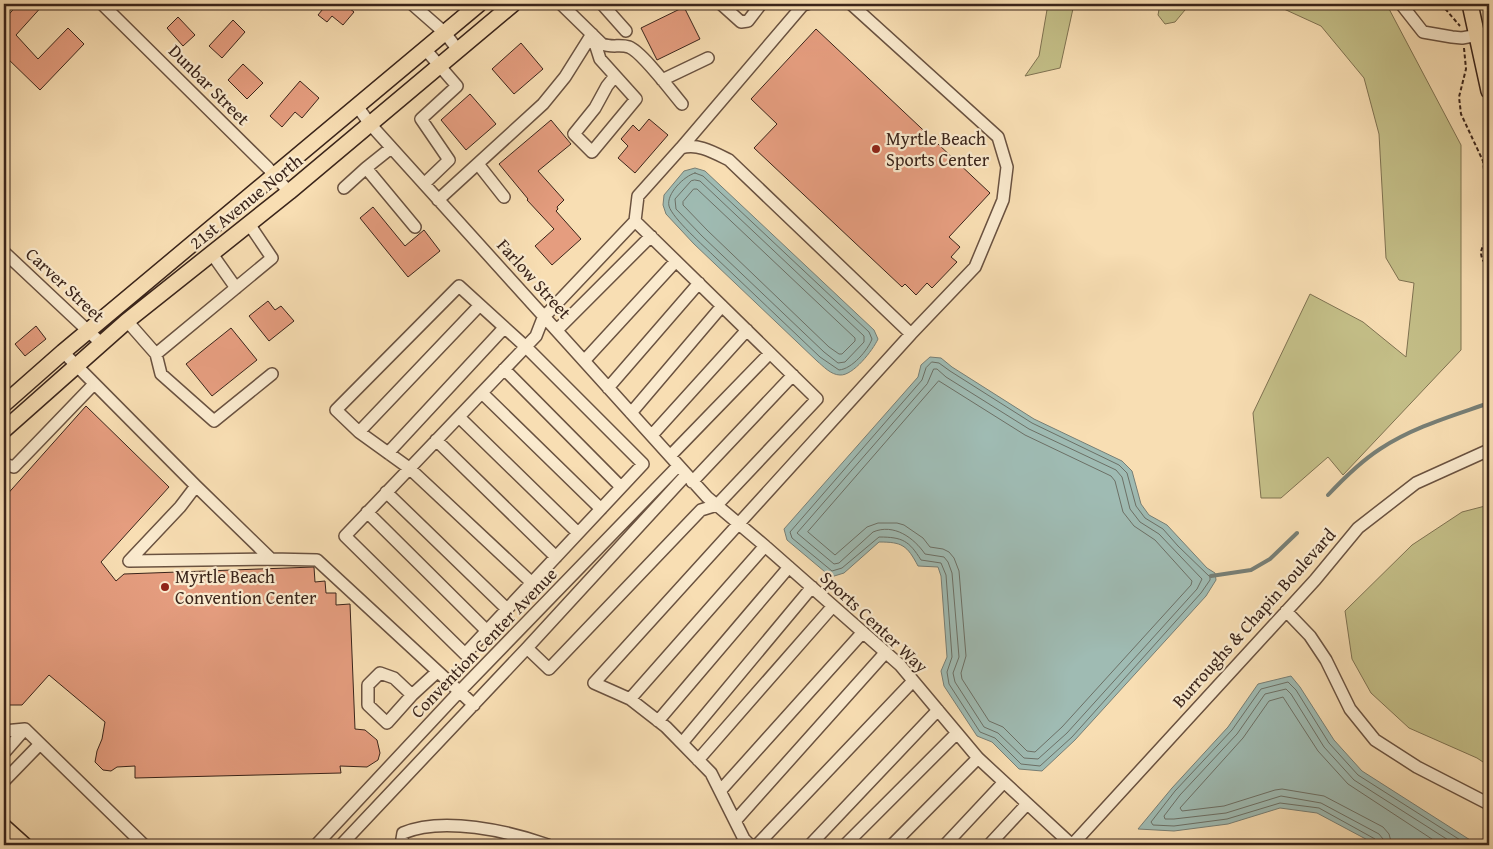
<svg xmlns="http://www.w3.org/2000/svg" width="1493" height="849" viewBox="0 0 1493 849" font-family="'Gentium Book Plus',serif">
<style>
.green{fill:#c4bf88;stroke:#7f7251}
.water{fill:#9fbbb3;stroke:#777f76}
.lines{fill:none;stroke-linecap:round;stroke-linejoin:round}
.shore{stroke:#6c7066;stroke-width:1}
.stream{stroke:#777f76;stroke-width:4}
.building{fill:#e59d7f;stroke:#3a241a}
.minor-casing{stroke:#6a5240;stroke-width:14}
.major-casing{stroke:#3a241a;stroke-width:18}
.path{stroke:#3a241a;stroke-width:2;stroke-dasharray:4 2.5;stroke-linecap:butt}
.minor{stroke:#faeace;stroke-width:11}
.major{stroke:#f8deb3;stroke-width:15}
.poi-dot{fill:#8f2418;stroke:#faeace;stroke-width:2}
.labels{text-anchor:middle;stroke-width:4.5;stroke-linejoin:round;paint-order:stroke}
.street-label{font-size:18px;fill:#3a241a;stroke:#faeace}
.poi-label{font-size:18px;fill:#3a241a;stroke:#faeace;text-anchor:start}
</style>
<rect width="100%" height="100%" fill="#f8deb3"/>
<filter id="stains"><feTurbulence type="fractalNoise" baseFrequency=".004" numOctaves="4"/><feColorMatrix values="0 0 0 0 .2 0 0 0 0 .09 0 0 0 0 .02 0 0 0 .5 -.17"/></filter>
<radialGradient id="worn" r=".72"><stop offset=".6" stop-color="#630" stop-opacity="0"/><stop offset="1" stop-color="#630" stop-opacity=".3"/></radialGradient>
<path class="green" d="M1048 4H1074L1060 68 1025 76 1039 56Z
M1160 4H1188L1185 10 1175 22 1165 24 1158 15Z
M1273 4H1386L1388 7 1461 145V350L1343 475 1328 457 1281 498H1261L1253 413 1310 294 1363 322 1406 357 1414 283 1399 280 1386 258 1379 134 1364 78 1321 26Z
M1489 505V766L1477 758 1409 728 1371 693 1352 659 1345 611 1412 545 1462 512Z"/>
<path class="water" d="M695 168 705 171 874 330 878 339C873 350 853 376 840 375 831 375 823 366 817 361L694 244 666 214 663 205 664 195 684 171Z
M930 357 941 358 952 367 1034 419 1122 461 1132 471 1141 504 1149 515 1167 525 1207 568 1215 573 1216 580 1206 596 1075 740 1042 771 1019 769 992 742 977 736 944 686 941 671 947 657 941 576 938 567 918 566C907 545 902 542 879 542L844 573 831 577 787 540 784 529 918 377 921 365Z
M1291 676 1300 687 1334 740 1362 771 1478 845H1377L1317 813 1280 808 1228 824 1174 831 1138 829 1172 788 1228 727 1258 684Z"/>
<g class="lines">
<path class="shore" d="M695 173 703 176 869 332 872 339C868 350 852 369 839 370L820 357C785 324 750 290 715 257 705 247 672 218 669 206 666 194 684 176 695 173Z
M695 180 700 181 864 336V342L845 362 838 363 824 352 702 236 676 209 675 199 691 181Z
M694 189H697L855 338V341L842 354H839L829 347 707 230 683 205V202Z
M932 362 939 363 950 371 1032 423 1119 465 1127 473 1136 506 1145 518 1163 529 1178 546 1210 577V580L1201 593 1072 737 1040 766 1021 764 995 738 980 732 949 684 947 672 952 657 946 575 941 563 921 560C909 541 903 537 879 537L842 568 832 571 792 538 790 532 922 380 926 368Z
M934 369H937L946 377 1029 429 1116 470 1122 477 1130 509 1140 522 1159 534 1202 579 1197 589 1067 733 1038 759 1024 758 998 733 984 727 955 682 953 673 959 657 952 573 948 562 944 557 925 554C914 538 894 523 873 532L839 563 834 564 797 533 927 384Z
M939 381 1025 435 1111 476 1115 481 1123 512 1134 526 1155 540 1192 581 1191 585 1062 727 1035 752 1027 751 1003 727 989 721 962 679 961 673 966 656 959 571 954 558 949 552 943 549 930 547 923 538 904 525 897 523H878L867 527 835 555 808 532Z
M1378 845 1375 839 1319 808 1280 803 1227 819 1174 826 1153 825 1151 822 1175 791 1232 730 1261 689 1288 682 1296 690 1329 743 1358 775 1468 845
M1384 845 1383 839 1379 834 1321 803 1281 796 1226 813 1174 819H1165L1164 816 1180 795 1237 734 1265 694 1286 689 1291 694 1324 747 1354 780 1456 845
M1392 845 1389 834 1383 827 1324 796 1282 789 1275 790 1224 806 1182 811 1180 808 1243 738 1269 701 1283 697 1318 751 1348 784 1441 845"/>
<path class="stream" d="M1328 495C1344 478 1360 462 1380 449 1413 427 1452 416 1489 403
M1211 576 1251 570 1270 559 1297 533"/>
</g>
<path class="building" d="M18 4H44L16 35 38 59 68 28 84 44 40 90 4 55V20Z
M327 4H344L354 12 343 25 332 16 327 22 318 15Z
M684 7 700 39 657 60 641 28Z
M178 17 195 35 183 46 167 28Z
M233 20 245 32 222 58 209 46Z
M816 29 990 193 949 237 960 247 951 257 957 262 932 288 927 283 916 295 905 284 902 287 754 148 777 124 751 99Z
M521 43 543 69 514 94 492 69Z
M243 64 263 83 247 99 228 80Z
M300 81 319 98 302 118 295 112 282 127 270 116Z
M470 94 496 124 466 150 441 120Z
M649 119 668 135 635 173 618 158 628 146 621 139 633 125 639 131Z
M551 120 571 144 538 171 564 200 557 207 558 209 556 211 581 239 552 265 535 246 554 229 527 200 528 199 499 164Z
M373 207 405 246 424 230 440 251 408 277 360 218Z
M268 301 275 310 281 306 294 321 269 341 249 316Z
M36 326 46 339 25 356 15 344Z
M231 328 257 360 212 396 186 364Z
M86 406 169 487 101 562 116 581 124 574 314 567 315 582 325 581 326 593H336V605L350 604 355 729 365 730 377 740 380 753 378 760 367 767 340 766 341 773 135 778V766L117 767 111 771 103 770 95 762 97 751 102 739 105 722 49 675 22 705H4V498Z"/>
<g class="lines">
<g class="minor-casing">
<path id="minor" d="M102 4 268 168 289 192
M412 4 445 33 458 50
M561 4 602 44C612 48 620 44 629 47 642 52 671 91 682 104
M602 4 626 31
M721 4 741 22 748 21 761 4
M1401 4 1423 32 1452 37 1462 38 1489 33
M592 34 600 59 636 99 592 152 574 134 595 108 607 86 615 76
M662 80 708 58
M357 106 370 124 707 497 765 546 900 665 978 758 1072 845
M391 148 366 168 415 227
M681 148 803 5 807 4
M478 164 504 197
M424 184 449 160 421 119 457 86 425 49
M344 188 366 168
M438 200 543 104 565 77 592 34
M635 221 638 196 681 148C698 143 713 152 729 160L911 334
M4 252 102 344
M212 254 236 288
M127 321 156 354 161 374 214 421 272 374
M557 330 651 236
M63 352 196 486 271 559 317 560 474 705
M156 354 272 258 249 224
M584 361 676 261
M504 369 621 487
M608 388 699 283
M482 393 601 509
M631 413 722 306
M459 417 578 533
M359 432 479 306
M652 435 747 330
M436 440 556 557
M388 453 504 328
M670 456 770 353
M4 464 14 467 94 384
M692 482 793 375
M196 486 180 507 129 561 271 559
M386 492 507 609
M367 512 487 631
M1286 611 1310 636 1326 660 1350 709 1375 740 1417 767 1489 804
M527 648 549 669 701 510 717 505 817 399 635 221 543 318 536 336 345 536 465 654 643 464 526 347 459 286 336 410 359 432 409 468 532 583
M412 695 394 678 380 673 368 685V705L387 723 412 695 437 672
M630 699 765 546
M658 721 789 567
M4 731 25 729 144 845
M682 743 812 587
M4 753 25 729
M698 760 833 606
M4 781 40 744
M720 791 863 632
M735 821 886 652
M316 845 459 692 678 466
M341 845 527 648 686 475
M401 845 403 833C443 816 508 831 548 845
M750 845 744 839 711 773 666 727 630 699 594 683 911 334 975 267 1003 200 1007 167 998 137 851 4
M757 845 913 681
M810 845 938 710
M845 845 957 733
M892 845 978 758
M945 845 1004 782
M989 845 1027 804
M1072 845 1315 580 1358 528 1416 483 1489 450"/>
</g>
<g class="major-casing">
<path id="major" d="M1470 4 1489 91
M4 404 63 352 479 4
M4 430 127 321 289 192 513 4
M4 827 24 845"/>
</g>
<path class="path" d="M1441 4 1460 26
M1464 48 1466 69 1459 97 1461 114 1483 161 1489 212
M1489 236C1480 250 1477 254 1489 269"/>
<use href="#minor" class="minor"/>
<use href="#major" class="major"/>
</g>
<g class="poi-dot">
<circle cx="876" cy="149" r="5"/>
<circle cx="165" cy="587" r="5"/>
</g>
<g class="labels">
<g class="street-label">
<text transform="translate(209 85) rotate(45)" y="6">Dunbar Street</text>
<text transform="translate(246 202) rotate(-39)" y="6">21st Avenue North</text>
<text transform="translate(534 279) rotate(48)" y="6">Farlow Street</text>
<text transform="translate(65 285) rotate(43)" y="6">Carver Street</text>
<text transform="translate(1254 618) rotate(-48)" y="6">Burroughs &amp; Chapin Boulevard</text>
<text transform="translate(874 622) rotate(43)" y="6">Sports Center Way</text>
<text transform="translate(484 643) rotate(-46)" y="6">Convention Center Avenue</text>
</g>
<g class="poi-label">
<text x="886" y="145">Myrtle Beach<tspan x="886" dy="21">Sports Center</tspan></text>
<text x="175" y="583">Myrtle Beach<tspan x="175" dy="21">Convention Center</tspan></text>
</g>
</g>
<rect width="1493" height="849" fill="none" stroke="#f8deb3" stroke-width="20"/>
<rect x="5" y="5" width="1483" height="839" fill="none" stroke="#3a241a" stroke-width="2.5"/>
<rect x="10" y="10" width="1473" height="829" fill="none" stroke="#3a241a"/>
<rect width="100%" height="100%" filter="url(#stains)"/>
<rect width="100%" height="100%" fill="url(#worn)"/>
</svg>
